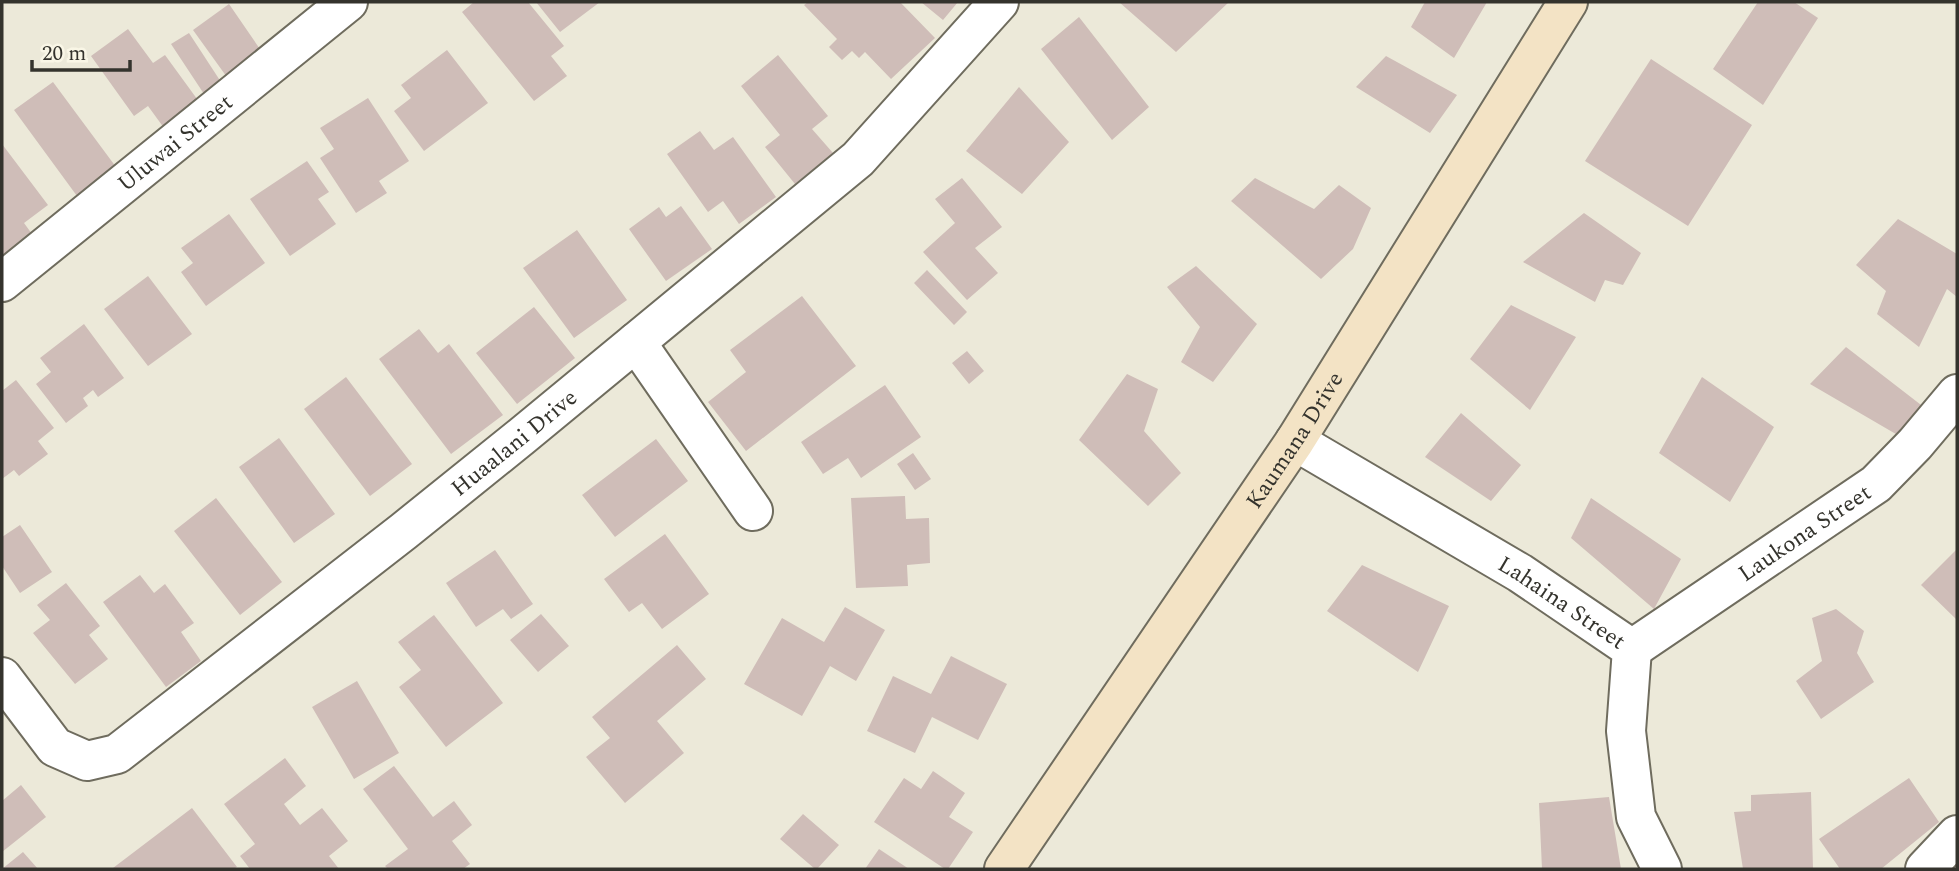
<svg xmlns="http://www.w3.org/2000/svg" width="1959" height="871" viewBox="0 0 1959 871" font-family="Spectral,serif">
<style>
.building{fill:#cfbdb8}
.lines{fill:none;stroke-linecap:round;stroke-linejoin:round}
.street-casing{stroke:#6f6c5e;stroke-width:42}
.secondary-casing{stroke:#6f6c5e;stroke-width:42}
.street{stroke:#fff;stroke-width:38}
.secondary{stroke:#f3e3c5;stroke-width:38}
.labels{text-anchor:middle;stroke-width:5;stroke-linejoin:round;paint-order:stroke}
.street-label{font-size:23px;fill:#34332d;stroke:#f9f6e6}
</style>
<rect width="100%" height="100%" fill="#ece9d9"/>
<path class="building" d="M474 2H528L564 46 551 56 567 76 534 101 462 12Z
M536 2H600L560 32Z
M808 2H900L935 38 891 79 865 52 859 58 852 51 842 60 829 47 837 39 804 5Z
M921 2H958L943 20Z
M1119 2H1229L1176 52Z
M1425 2H1487L1454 58 1411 27Z
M1758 2H1794L1818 18 1763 105 1713 69Z
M229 4 264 55 229 80 193 30Z
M1079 17 1149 107 1112 140 1041 49Z
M128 29 153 63 165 55 200 103 164 128 148 106 134 116 91 56Z
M189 33 221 82 204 94 171 44Z
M447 50 488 103 424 151 394 111 411 98 401 85Z
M778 55 828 116 812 129 833 153 795 184 765 147 780 135 741 86Z
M1386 56 1457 95 1430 133 1356 87Z
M1651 59 1752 125 1688 226 1585 161Z
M53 82 116 167 77 196 14 110Z
M1019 87 1069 142 1022 194 966 151Z
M368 98 409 161 379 181 387 193 356 213 320 158 334 149 320 128Z
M700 131 714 150 733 137 776 197 739 224 723 201 708 212 667 154Z
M2 144 48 205 24 223 32 234 2 258Z
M307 161 329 192 318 199 336 224 290 256 250 199Z
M962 178 1002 227 975 248 998 273 967 300 923 252 955 223 935 199Z
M1255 178 1314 209 1339 185 1371 208 1353 249 1321 279 1231 201Z
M681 206 712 249 666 281 629 229 659 207 666 217Z
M1584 213 1641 253 1623 285 1605 280 1595 302 1523 262Z
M229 214 265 263 206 306 181 272 193 263 181 248Z
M1898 219 1957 254V297L1947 289 1919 347 1877 314 1886 291 1856 265Z
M577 230 627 300 574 338 523 268Z
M1196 266 1257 324 1213 382 1181 362 1200 327 1167 287Z
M927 270 967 312 954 325 914 283Z
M148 276 192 334 148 366 104 309Z
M802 296 856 366 746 451 708 402 746 372 730 350Z
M1511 305 1576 337 1530 410 1470 359Z
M534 307 575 358 517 404 476 353Z
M84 324 124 378 98 397 93 390 83 398 88 406 66 423 36 384 51 372 40 358Z
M419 329 438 353 449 344 503 415 451 454 379 359Z
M1846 347 1925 408 1901 437 1810 384Z
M967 351 984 371 969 384 952 363Z
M1127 374 1158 389 1144 431 1181 473 1148 506 1079 440Z
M346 377 412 464 370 496 304 409Z
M1702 377 1774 427 1730 502 1659 453Z
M16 380 54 428 38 441 48 454 19 476 14 470 2 479V391Z
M885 385 921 437 861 478 848 458 823 474 801 442Z
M1461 413 1521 465 1491 501 1425 457Z
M279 438 335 514 294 543 239 467Z
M656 439 688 481 615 537 582 495Z
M913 453 931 479 915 490 897 464Z
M905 496 906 519 929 518 930 563 907 565 908 586 856 588 851 498Z
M216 498 282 582 240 615 174 531Z
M1591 498 1681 559 1654 609 1571 538Z
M20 525 52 572 20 593 2 566V537Z
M665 534 709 594 662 629 642 603 629 612 604 579Z
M1957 549V620L1921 585Z
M495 550 533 604 511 619 503 609 476 627 446 583Z
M1362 565 1449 606 1418 672 1327 611Z
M140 575 154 593 165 584 194 623 181 632 201 661 166 687 103 602Z
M66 583 100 626 89 635 108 659 75 684 33 633 50 620 37 605Z
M845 607 885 630 856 681 830 666 802 716 744 684 782 618 824 642Z
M1836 609 1864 631 1857 653 1874 682 1821 719 1796 681 1822 661 1812 618Z
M541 614 569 646 538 672 510 640Z
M434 615 503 703 446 747 399 687 421 670 398 642Z
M677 645 706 679 657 721 684 753 625 803 586 757 610 738 592 717Z
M951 656 1007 684 978 740 932 717 915 753 867 731 893 676 931 694Z
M357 681 399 753 354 779 312 707Z
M285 758 306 786 284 804 300 825 322 808 348 841 329 856 339 869H250L240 856 255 844 224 804Z
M394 766 433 817 454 801 472 825 452 841 470 864 463 869H388L385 866 408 849 363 789Z
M933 771 965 793 949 817 973 832 948 869H945L874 822 904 778 921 789Z
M1909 778 1939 822 1881 869H1840L1819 839Z
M21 785 46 817 2 852V801Z
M1811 792 1813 869H1743L1734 812 1751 811V795Z
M1609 797 1621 869H1542L1539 803Z
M192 808 237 867 233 869H115L113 868Z
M803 814 839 845 817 869H815L780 839Z
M879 849 909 869H865Z
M23 852 38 869H2Z"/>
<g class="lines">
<g class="street-casing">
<g id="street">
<path id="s1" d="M2 282 348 2"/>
<path d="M636 342 753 511"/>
<path id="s2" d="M1295 441 1520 573 1632 649 1626 731 1636 817 1662 869"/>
<path id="s3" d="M1632 649 1876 484 1915 444 1957 394"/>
<path id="s4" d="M2 677 55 747 87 761 117 754 404 531 522 436 858 159 999 2"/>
<path d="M1925 869 1957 835"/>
</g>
</g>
<g class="secondary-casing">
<g id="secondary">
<path id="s5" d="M1004 869 1295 441 1568 2"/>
</g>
</g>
<use href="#street" class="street"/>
<use href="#secondary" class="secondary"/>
</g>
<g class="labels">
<g class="street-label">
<text dy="8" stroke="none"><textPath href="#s1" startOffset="222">Uluwai Street</textPath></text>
<text dy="8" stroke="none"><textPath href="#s5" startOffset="518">Kaumana Drive</textPath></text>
<text dy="8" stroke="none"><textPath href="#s4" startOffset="658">Huaalani Drive</textPath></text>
<text dy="8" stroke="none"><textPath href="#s3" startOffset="208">Laukona Street</textPath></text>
<text dy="8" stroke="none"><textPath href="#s2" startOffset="312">Lahaina Street</textPath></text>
</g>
</g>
<rect width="1959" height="871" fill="none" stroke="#34332d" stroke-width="7"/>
<path d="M32 60v10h98v-10" fill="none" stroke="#34332d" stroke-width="3.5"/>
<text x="42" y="60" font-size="21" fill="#34332d" stroke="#f9f6e6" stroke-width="5" paint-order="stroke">20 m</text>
</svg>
